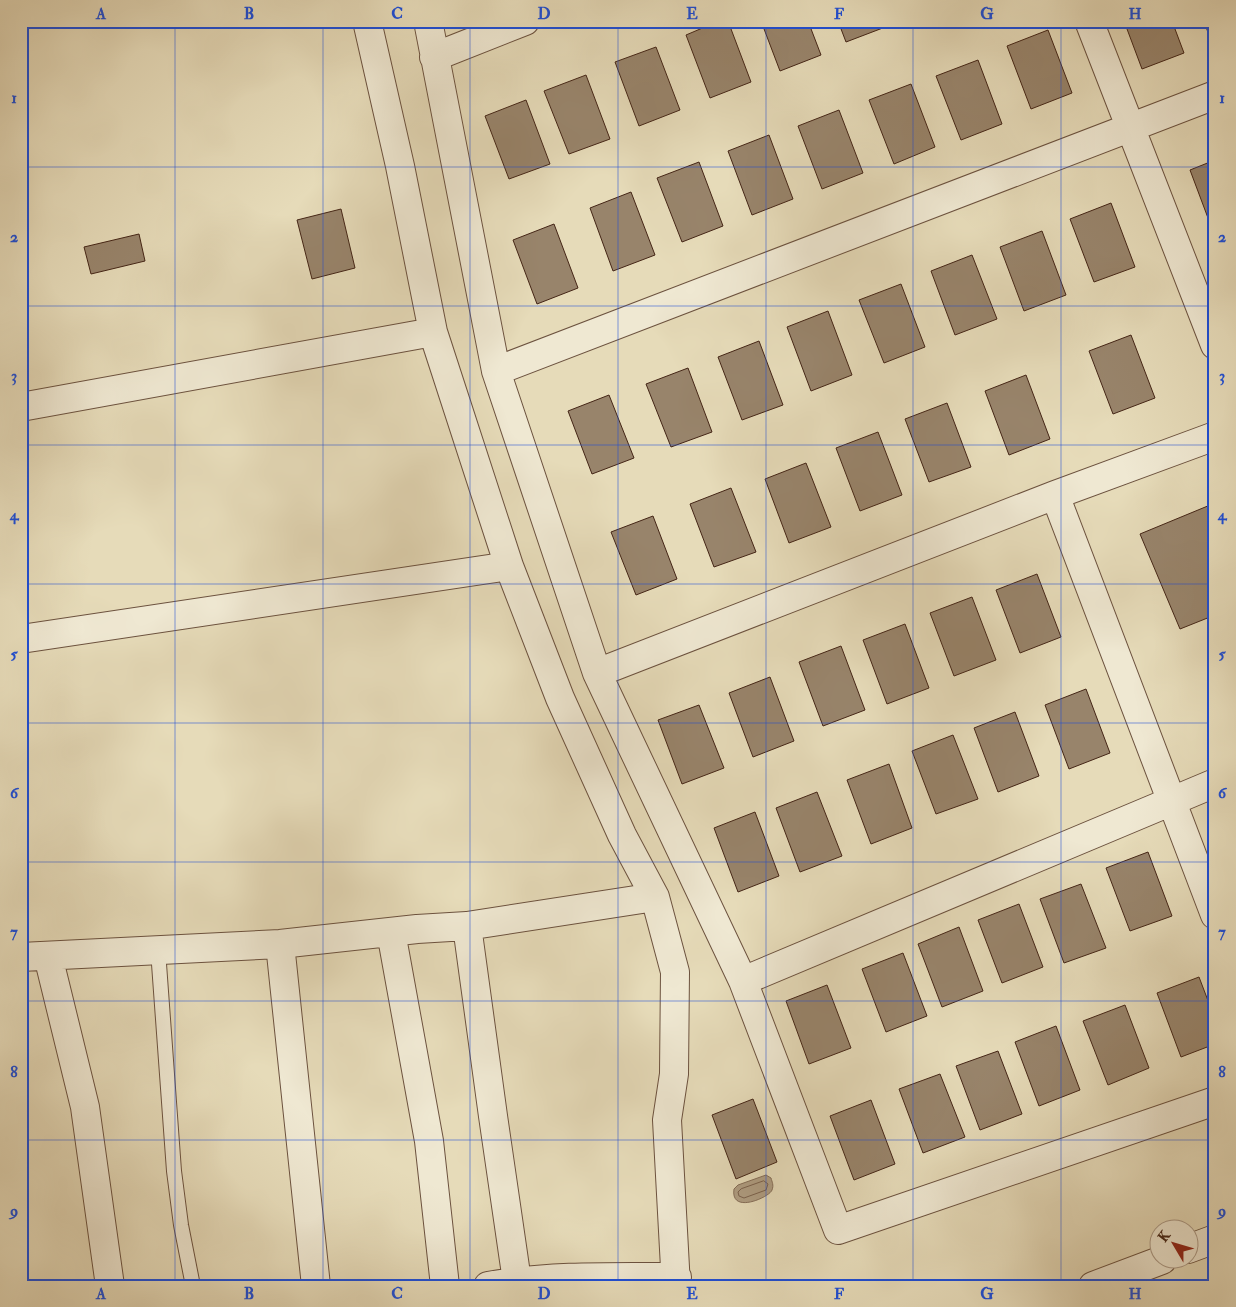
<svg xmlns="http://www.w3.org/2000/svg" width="1236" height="1307" viewBox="0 0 1236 1307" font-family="'IM FELL Double Pica',serif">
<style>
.water{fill:#af9d82;stroke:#846d57}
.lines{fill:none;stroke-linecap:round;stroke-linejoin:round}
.shore{stroke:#7a614c;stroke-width:1}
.building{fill:#98846b;stroke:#442516}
.lane-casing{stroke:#6c523f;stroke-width:16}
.street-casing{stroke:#6c523f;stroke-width:30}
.lane{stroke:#efe8d2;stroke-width:14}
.street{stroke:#efe8d2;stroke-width:28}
.grid{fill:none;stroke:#1d4ed8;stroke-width:1;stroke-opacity:0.55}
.neatline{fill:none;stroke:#1d4ed8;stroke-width:2}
.grid-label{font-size:16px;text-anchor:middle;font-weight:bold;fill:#1d4ed8}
</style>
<rect width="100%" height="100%" fill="#e6dbb9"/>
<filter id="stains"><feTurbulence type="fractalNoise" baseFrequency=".004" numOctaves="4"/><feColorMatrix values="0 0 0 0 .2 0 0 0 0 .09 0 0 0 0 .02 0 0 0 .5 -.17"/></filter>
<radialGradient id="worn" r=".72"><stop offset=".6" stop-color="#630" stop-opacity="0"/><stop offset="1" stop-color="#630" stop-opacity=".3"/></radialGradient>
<path class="water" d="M766 1175 771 1178C772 1182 774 1185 772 1190 770 1197 730 1215 734 1189L738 1185Z"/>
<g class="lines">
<path class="shore" d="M764 1181 768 1184 766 1190 744 1198 739 1196 738 1192 741 1189Z"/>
</g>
<path class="building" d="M719 21H728L751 82 710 98 686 35Z
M761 21H808L821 55 780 71Z
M838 21H886L888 26 846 42Z
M1124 21H1172L1184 53 1142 69Z
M1204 21H1215V43L1212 44Z
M1048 30 1072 93 1031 109 1007 46Z
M656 47 680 110 639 126 615 62Z
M978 60 1002 124 961 140 936 76Z
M586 75 610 139 569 154 544 91Z
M911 84 935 147 894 164 869 100Z
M526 100 550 164 509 179 485 116Z
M839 110 863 173 822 189 798 126Z
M769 135 793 199 752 215 728 151Z
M1215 160V233L1214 234 1190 170Z
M699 162 723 226 682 242 657 178Z
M631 192 655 255 613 271 590 208Z
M1111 203 1135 267 1094 282 1070 219Z
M341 209 355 268 312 279 297 220Z
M554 224 578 288 537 304 513 240Z
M1042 231 1066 295 1024 311 1000 247Z
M139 234 145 261 91 274 84 247Z
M972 255 997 319 955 335 931 271Z
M901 284 925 347 884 363 859 300Z
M828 311 852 375 811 391 787 327Z
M1131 335 1155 398 1113 414 1089 351Z
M759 341 783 405 742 420 718 357Z
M688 368 712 432 671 447 646 384Z
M1026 375 1050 439 1009 455 985 391Z
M609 395 634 458 592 474 568 411Z
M947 403 971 467 929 482 905 419Z
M878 432 902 495 860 511 836 448Z
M806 463 831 527 789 543 765 479Z
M731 488 756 552 714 567 690 504Z
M1215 503V615L1180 629 1140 534Z
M653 516 677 579 636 595 611 532Z
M1037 574 1061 637 1020 653 996 590Z
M972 597 996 660 954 676 930 613Z
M905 624 929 688 887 704 863 640Z
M841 646 865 710 823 726 799 662Z
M770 677 794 741 753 757 729 693Z
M1086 689 1110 753 1069 769 1045 705Z
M699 705 724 768 682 784 658 720Z
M1015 712 1039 776 998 792 974 728Z
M953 735 978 799 936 814 912 751Z
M889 764 912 828 871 844 847 780Z
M817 792 842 856 800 872 776 808Z
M755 812 779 876 738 892 714 828Z
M1148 852 1172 916 1130 931 1106 868Z
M1081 884 1106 948 1064 963 1040 899Z
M1019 904 1043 967 1002 983 978 920Z
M959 927 983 991 942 1007 918 944Z
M903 953 927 1016 886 1032 862 969Z
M1199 977 1215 1019V1044L1181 1057 1157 993Z
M827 985 851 1048 809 1064 786 1001Z
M1125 1005 1149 1068 1108 1085 1083 1021Z
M1056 1026 1080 1090 1039 1106 1015 1042Z
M998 1051 1022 1114 980 1130 956 1066Z
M940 1074 965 1137 923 1153 899 1089Z
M753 1099 777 1162 736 1179 712 1115Z
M871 1100 895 1164 854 1180 830 1116Z"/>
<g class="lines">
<g class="lane-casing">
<path id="lane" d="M158 950 174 1171 181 1225 193 1286"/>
</g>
<g class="street-casing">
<path id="street" d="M367 21 400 166 433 332 509 566 560 698 622 835 655 897 675 972 674 1074 667 1120 676 1286
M428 21 496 371 597 673 743 981 838 1230 1215 1101
M1089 21 1215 345
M434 57 525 21
M496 371 1215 95
M21 407 433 332
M1055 495 1215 915
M21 639 509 566
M597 673 1055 495 1215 436
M467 926 493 1116 517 1281
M391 932 429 1141 445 1286
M280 944 316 1286
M48 956 85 1107 110 1286
M21 957 280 944 417 929 467 926 655 897
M743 981 1215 783
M1188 1249 1215 1239
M488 1286C550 1275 614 1277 677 1277
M1093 1286 1162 1260"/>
</g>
<use href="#lane" class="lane"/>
<use href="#street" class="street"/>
</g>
<path class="grid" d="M175 21V1286M323 21V1286M470 21V1286M618 21V1286M766 21V1286M913 21V1286M1061 21V1286M21 167H1215M21 306H1215M21 445H1215M21 584H1215M21 723H1215M21 862H1215M21 1001H1215M21 1140H1215"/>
<rect width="1236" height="1307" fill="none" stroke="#e6dbb9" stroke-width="55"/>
<g transform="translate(1174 1244) rotate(308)"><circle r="24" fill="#efe8d2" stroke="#ab9a87"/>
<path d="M0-4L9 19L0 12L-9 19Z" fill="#8f2418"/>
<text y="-8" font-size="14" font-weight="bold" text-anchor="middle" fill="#442516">K</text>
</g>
<rect x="28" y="28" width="1180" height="1252" class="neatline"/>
<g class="grid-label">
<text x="101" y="19">A</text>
<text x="249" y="19">B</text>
<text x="397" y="19">C</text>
<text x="544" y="19">D</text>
<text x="692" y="19">E</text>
<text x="839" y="19">F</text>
<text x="987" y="19">G</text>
<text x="1135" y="19">H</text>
<text x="14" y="103">1</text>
<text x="1222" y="103">1</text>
<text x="14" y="242">2</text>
<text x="1222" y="242">2</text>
<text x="14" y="381">3</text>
<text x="1222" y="381">3</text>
<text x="14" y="520">4</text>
<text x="1222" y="520">4</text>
<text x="14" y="659">5</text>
<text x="1222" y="659">5</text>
<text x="14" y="798">6</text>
<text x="1222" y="798">6</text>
<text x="14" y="937">7</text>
<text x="1222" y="937">7</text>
<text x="14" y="1077">8</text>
<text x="1222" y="1077">8</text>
<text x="14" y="1216">9</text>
<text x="1222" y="1216">9</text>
<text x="101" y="1299">A</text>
<text x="249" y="1299">B</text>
<text x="397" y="1299">C</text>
<text x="544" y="1299">D</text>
<text x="692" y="1299">E</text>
<text x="839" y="1299">F</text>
<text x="987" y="1299">G</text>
<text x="1135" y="1299">H</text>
</g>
<rect width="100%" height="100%" filter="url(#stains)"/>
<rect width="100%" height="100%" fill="url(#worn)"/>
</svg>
